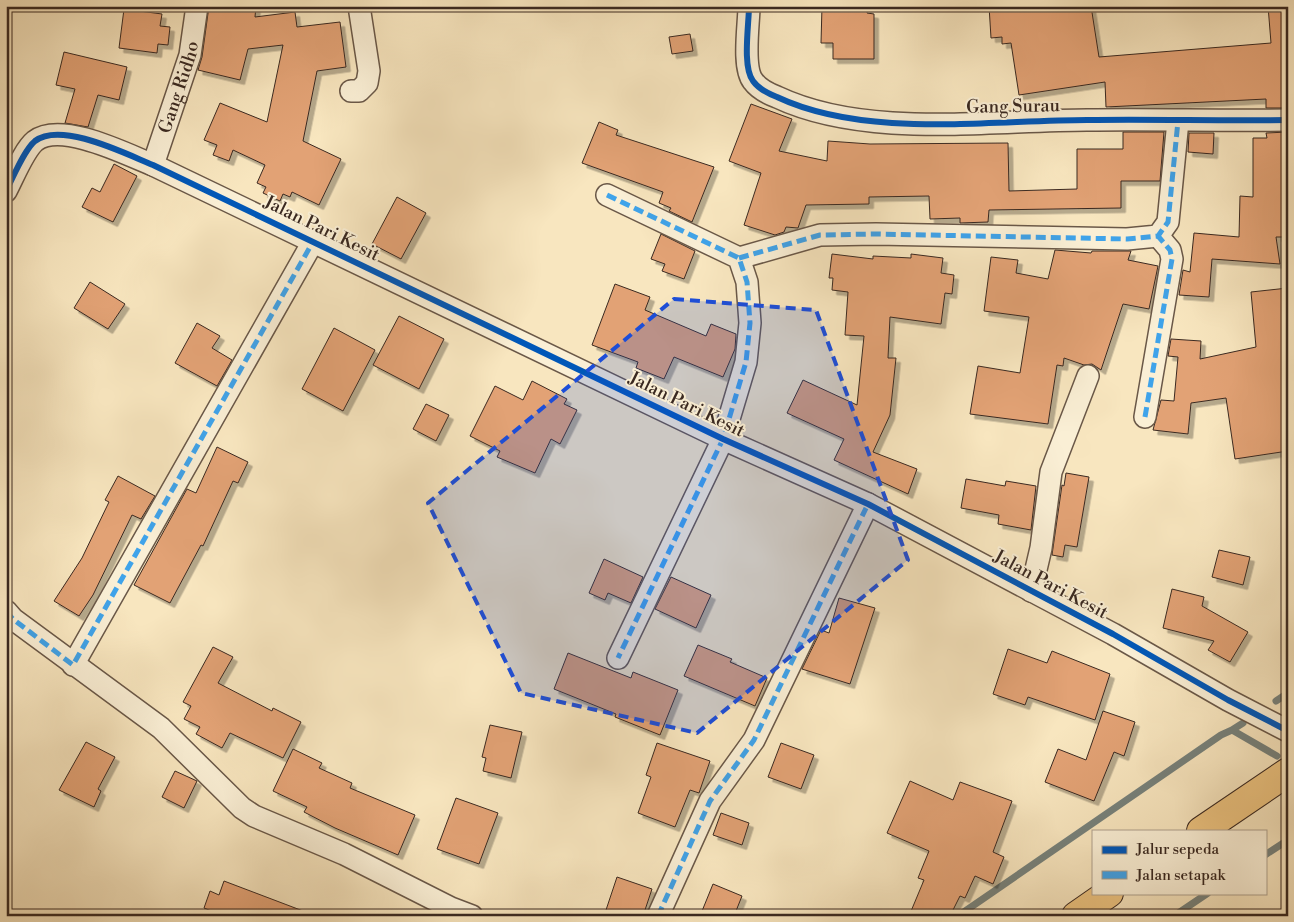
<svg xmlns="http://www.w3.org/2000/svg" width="1294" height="922" viewBox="0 0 1294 922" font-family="'Libre Bodoni',serif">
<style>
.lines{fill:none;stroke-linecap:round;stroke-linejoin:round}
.stream{stroke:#77827c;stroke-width:7}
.building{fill:#e2a275;stroke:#3a2921;filter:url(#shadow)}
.street-casing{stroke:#6a5848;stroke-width:24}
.primary-casing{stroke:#3a2921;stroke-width:30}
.street{stroke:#faefd5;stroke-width:21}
.primary{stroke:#ecc380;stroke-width:28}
.quiet{stroke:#3fa3ea;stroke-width:5;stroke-dasharray:10 5;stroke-linecap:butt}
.cycleway-casing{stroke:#faefd5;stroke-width:9}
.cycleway{stroke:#0057b8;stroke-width:6}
.marked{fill:#1d4ed8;fill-opacity:0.2;stroke:#1d4ed8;stroke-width:4;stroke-dasharray:10 6;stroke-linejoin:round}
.labels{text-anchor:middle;stroke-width:4;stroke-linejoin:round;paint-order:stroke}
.street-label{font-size:18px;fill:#3a2921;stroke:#faefd5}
</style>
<defs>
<filter id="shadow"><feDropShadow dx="4.5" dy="4.5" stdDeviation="0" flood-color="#0004"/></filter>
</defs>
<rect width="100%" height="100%" fill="#f8e6bf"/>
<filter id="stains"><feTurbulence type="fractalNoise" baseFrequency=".004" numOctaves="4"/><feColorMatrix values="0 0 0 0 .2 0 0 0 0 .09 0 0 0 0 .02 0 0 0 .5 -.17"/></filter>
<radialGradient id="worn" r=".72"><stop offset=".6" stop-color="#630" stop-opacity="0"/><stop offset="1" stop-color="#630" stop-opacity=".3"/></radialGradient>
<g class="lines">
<path class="stream" d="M1276 701 1288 693
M1232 730 1243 723
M1265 855 1288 840
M958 916 1221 735 1232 730 1277 756
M1174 916 1208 893"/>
</g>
<path class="building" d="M209 6H256L255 17 295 12 297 27 340 22 346 67 317 71 303 141 341 159 319 205 292 192 290 197 283 194 280 201 263 193 266 187 257 183 265 165 233 150 229 161 213 155 217 145 204 140 220 103 267 122 283 45 248 49 240 80 198 70 202 57Z
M822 6H868L867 13 874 14V59H833V43H821Z
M989 6H1091L1099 57 1271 43 1268 6H1288V108H1266V99L1106 107 1105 82 1019 95 1011 43 1002 44V37L991 38Z
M124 9 162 14 160 26 170 27 168 45 158 44 157 53 119 48Z
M690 34 693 51 672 54 669 37Z
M64 52 127 67 119 100 98 95 88 127 65 123 75 89 56 85Z
M751 104 792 119 779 151 827 161 828 141 870 144 1008 143 1009 191 1077 189V149H1123V132H1164L1160 181H1121V208L989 210 988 222 960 223V218L930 219 929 196 869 197V204L806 205 798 228 786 227 784 232 775 235 744 225 761 173 729 161Z
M599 122 618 130 616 135 714 167 692 222 669 211 671 208 659 203 663 192 582 163Z
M1288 132 1286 237H1276L1280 264 1212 259 1209 297 1179 295 1183 270 1190 272 1194 233 1239 237 1240 196 1253 197V138H1267L1266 133Z
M1189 133H1214L1213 154 1188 152Z
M114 164 137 176 113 222 82 207 92 188 100 192Z
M397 197 426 213 401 259 372 244Z
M661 234 695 251 684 279 662 271 665 264 651 259Z
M1055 250 1091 253 1092 251H1131L1128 260 1158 266 1149 309 1123 304 1101 370 1092 364 1084 365 1064 358 1063 366 1057 365 1048 424 970 414 978 366 1020 373 1029 317 984 311 991 257 1018 260 1016 273 1048 279Z
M832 254 873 259V256L911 258V254L943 258 941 273 954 275 952 294 945 293 941 324 890 317 888 358H896L890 415 873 452 917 469 908 494 834 460 844 439 787 413 803 380 857 405 864 336 845 335 848 292 832 290 833 278H829Z
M90 282 125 304 108 329 74 308Z
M615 284 650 297 645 310 706 336 711 324 736 334 735 349 723 377 674 357 664 379 636 368 638 362 592 345Z
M1288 288V451L1235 459 1226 398 1191 403 1188 434 1153 430 1161 400 1174 401 1178 357 1168 356 1171 339 1201 341 1200 359 1256 347 1251 292Z
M399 316 444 339 419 389 373 365Z
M197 323 220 336 212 348 232 360 217 386 175 363Z
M334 328 375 350 343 411 302 389Z
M532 381 567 399 564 404 577 410 560 444 551 439 535 473 497 457 500 451 470 436 495 386 523 400Z
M426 404 449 415 436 441 413 429Z
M217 447 248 462 238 483 233 481 203 546 201 545 170 603 134 585 187 489 196 493Z
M1066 473 1089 477 1077 547 1065 545 1063 557 1052 555 1062 485 1064 486Z
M118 476 155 496 141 519 132 515 93 595 79 616 54 601 82 558 109 502 105 500Z
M966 479 1005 486 1006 481 1036 486 1031 530 998 524 999 515 961 508Z
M1219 550 1250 557 1243 585 1212 577Z
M604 559 643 577 631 603 608 593 605 600 589 593Z
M671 577 711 595 696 628 655 609Z
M1172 589 1204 597 1202 606 1248 632 1230 662 1208 650 1214 641 1163 628Z
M839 598 875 608 850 684 802 669 821 630 829 633Z
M698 645 732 659 730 662 767 678 755 706 684 676Z
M213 647 233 657 218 683 272 711 273 708 301 722 283 758 230 733 222 748 196 734 200 727 184 719 191 706 183 702Z
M1008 649 1047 663 1052 651 1110 674 1095 720 1028 697 1025 705 993 694Z
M568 653 631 678 633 672 678 690 660 735 615 717 616 714 554 689Z
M1103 711 1135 722 1124 756 1114 752 1094 801 1045 782 1058 749 1086 760Z
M490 725 522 732 511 778 483 771 486 758 482 757Z
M86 742 115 757 98 789 101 791 94 807 59 790Z
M657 743 710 761 699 793 690 790 675 827 638 813 651 777 646 775Z
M781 743 814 755 801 789 768 777Z
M293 749 322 763 319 768 352 783 350 788 415 815 398 855 335 828 304 812 307 807 273 791Z
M175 771 197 781 184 808 162 797Z
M910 781 953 800 960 782 1012 801 993 852 1004 857 993 884 975 876 965 898 960 896 950 916H909L924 880 918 878 929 851 887 833Z
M456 798 498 813 479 864 437 849Z
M721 813 749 823 742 845 713 835Z
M617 877 652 889 643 916H604Z
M224 881 311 914V916H224L204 908 210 891 219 895Z
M713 884 742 896 734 916H700Z"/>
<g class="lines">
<g class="street-casing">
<g id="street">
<path d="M749 6C749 24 742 67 753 81 758 88 769 94 777 97 866 139 991 120 1087 120 1154 119 1221 121 1288 120"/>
<path d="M351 91H359L367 83 369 71 359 6"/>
<path id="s1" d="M153 165 190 55 197 6"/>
<path d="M6 191C13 178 24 150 35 141 61 121 126 154 153 165L723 439 868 504 1113 634 1228 700 1288 731"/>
<path d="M607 195 739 258 747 282 750 323 746 362 723 439 618 658"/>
<path d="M739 258 820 235 876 234 1127 239 1158 236 1168 222 1178 121"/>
<path d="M1145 417 1172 259 1170 250 1158 236"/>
<path d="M1031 591 1041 548 1051 472 1088 376"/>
<path d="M6 611 13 619 161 728 242 808 254 816 344 854 451 908 472 916"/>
<path d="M73 665 314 240"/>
<path d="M658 916 710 801 754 740 868 504"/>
</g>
</g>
<g class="primary-casing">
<path id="primary" d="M1201 831 1288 772
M1076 916 1109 893"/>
</g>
<use href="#street" class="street"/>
<use href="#primary" class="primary"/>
<path class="quiet" d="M607 195 739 258 747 282 750 323 746 362 723 439 618 658
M739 258 820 235 876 234 1127 239 1158 236 1168 222 1178 121
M1145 417 1172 259 1170 250 1158 236
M6 611 13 619 73 665 314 240
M658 916 710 801 754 740 868 504"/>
<g class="cycleway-casing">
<path id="cycleway" d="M749 6C749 24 742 67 753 81 758 88 769 94 777 97 866 139 991 120 1087 120 1154 119 1221 121 1288 120
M6 191C13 178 24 150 35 141 61 121 126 154 153 165L723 439 868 504 1113 634 1228 700 1288 731"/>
</g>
<use href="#cycleway" class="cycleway"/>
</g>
<path class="marked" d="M674 299 816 310 908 560 697 733 521 693 428 503Z"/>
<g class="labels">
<g class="street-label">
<text dy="6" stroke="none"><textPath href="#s1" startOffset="82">Gang Ridho</textPath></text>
<text transform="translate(1013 106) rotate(-1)" y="6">Gang Surau</text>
<text transform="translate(322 228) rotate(26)" y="6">Jalan Pari Kesit</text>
<text transform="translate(687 404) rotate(26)" y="6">Jalan Pari Kesit</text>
<text transform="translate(1051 584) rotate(28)" y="6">Jalan Pari Kesit</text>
</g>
</g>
<rect width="1294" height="922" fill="none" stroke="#f8e6bf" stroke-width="25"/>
<rect x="8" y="8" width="1279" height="907" fill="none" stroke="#3a2921" stroke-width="2.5"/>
<rect x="12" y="12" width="1269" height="897" fill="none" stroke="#3a2921"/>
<rect x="1092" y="830" width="175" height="65" fill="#faefd5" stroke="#ada08d"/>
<rect x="1102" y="846" width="25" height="8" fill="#0057b8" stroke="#ada08d"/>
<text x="1136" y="854" font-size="15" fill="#3a2921">Jalur sepeda</text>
<rect x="1102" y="871" width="25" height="8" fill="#3fa3ea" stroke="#ada08d"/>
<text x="1136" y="880" font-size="15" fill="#3a2921">Jalan setapak</text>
<rect width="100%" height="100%" filter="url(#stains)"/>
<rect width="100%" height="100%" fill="url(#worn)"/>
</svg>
